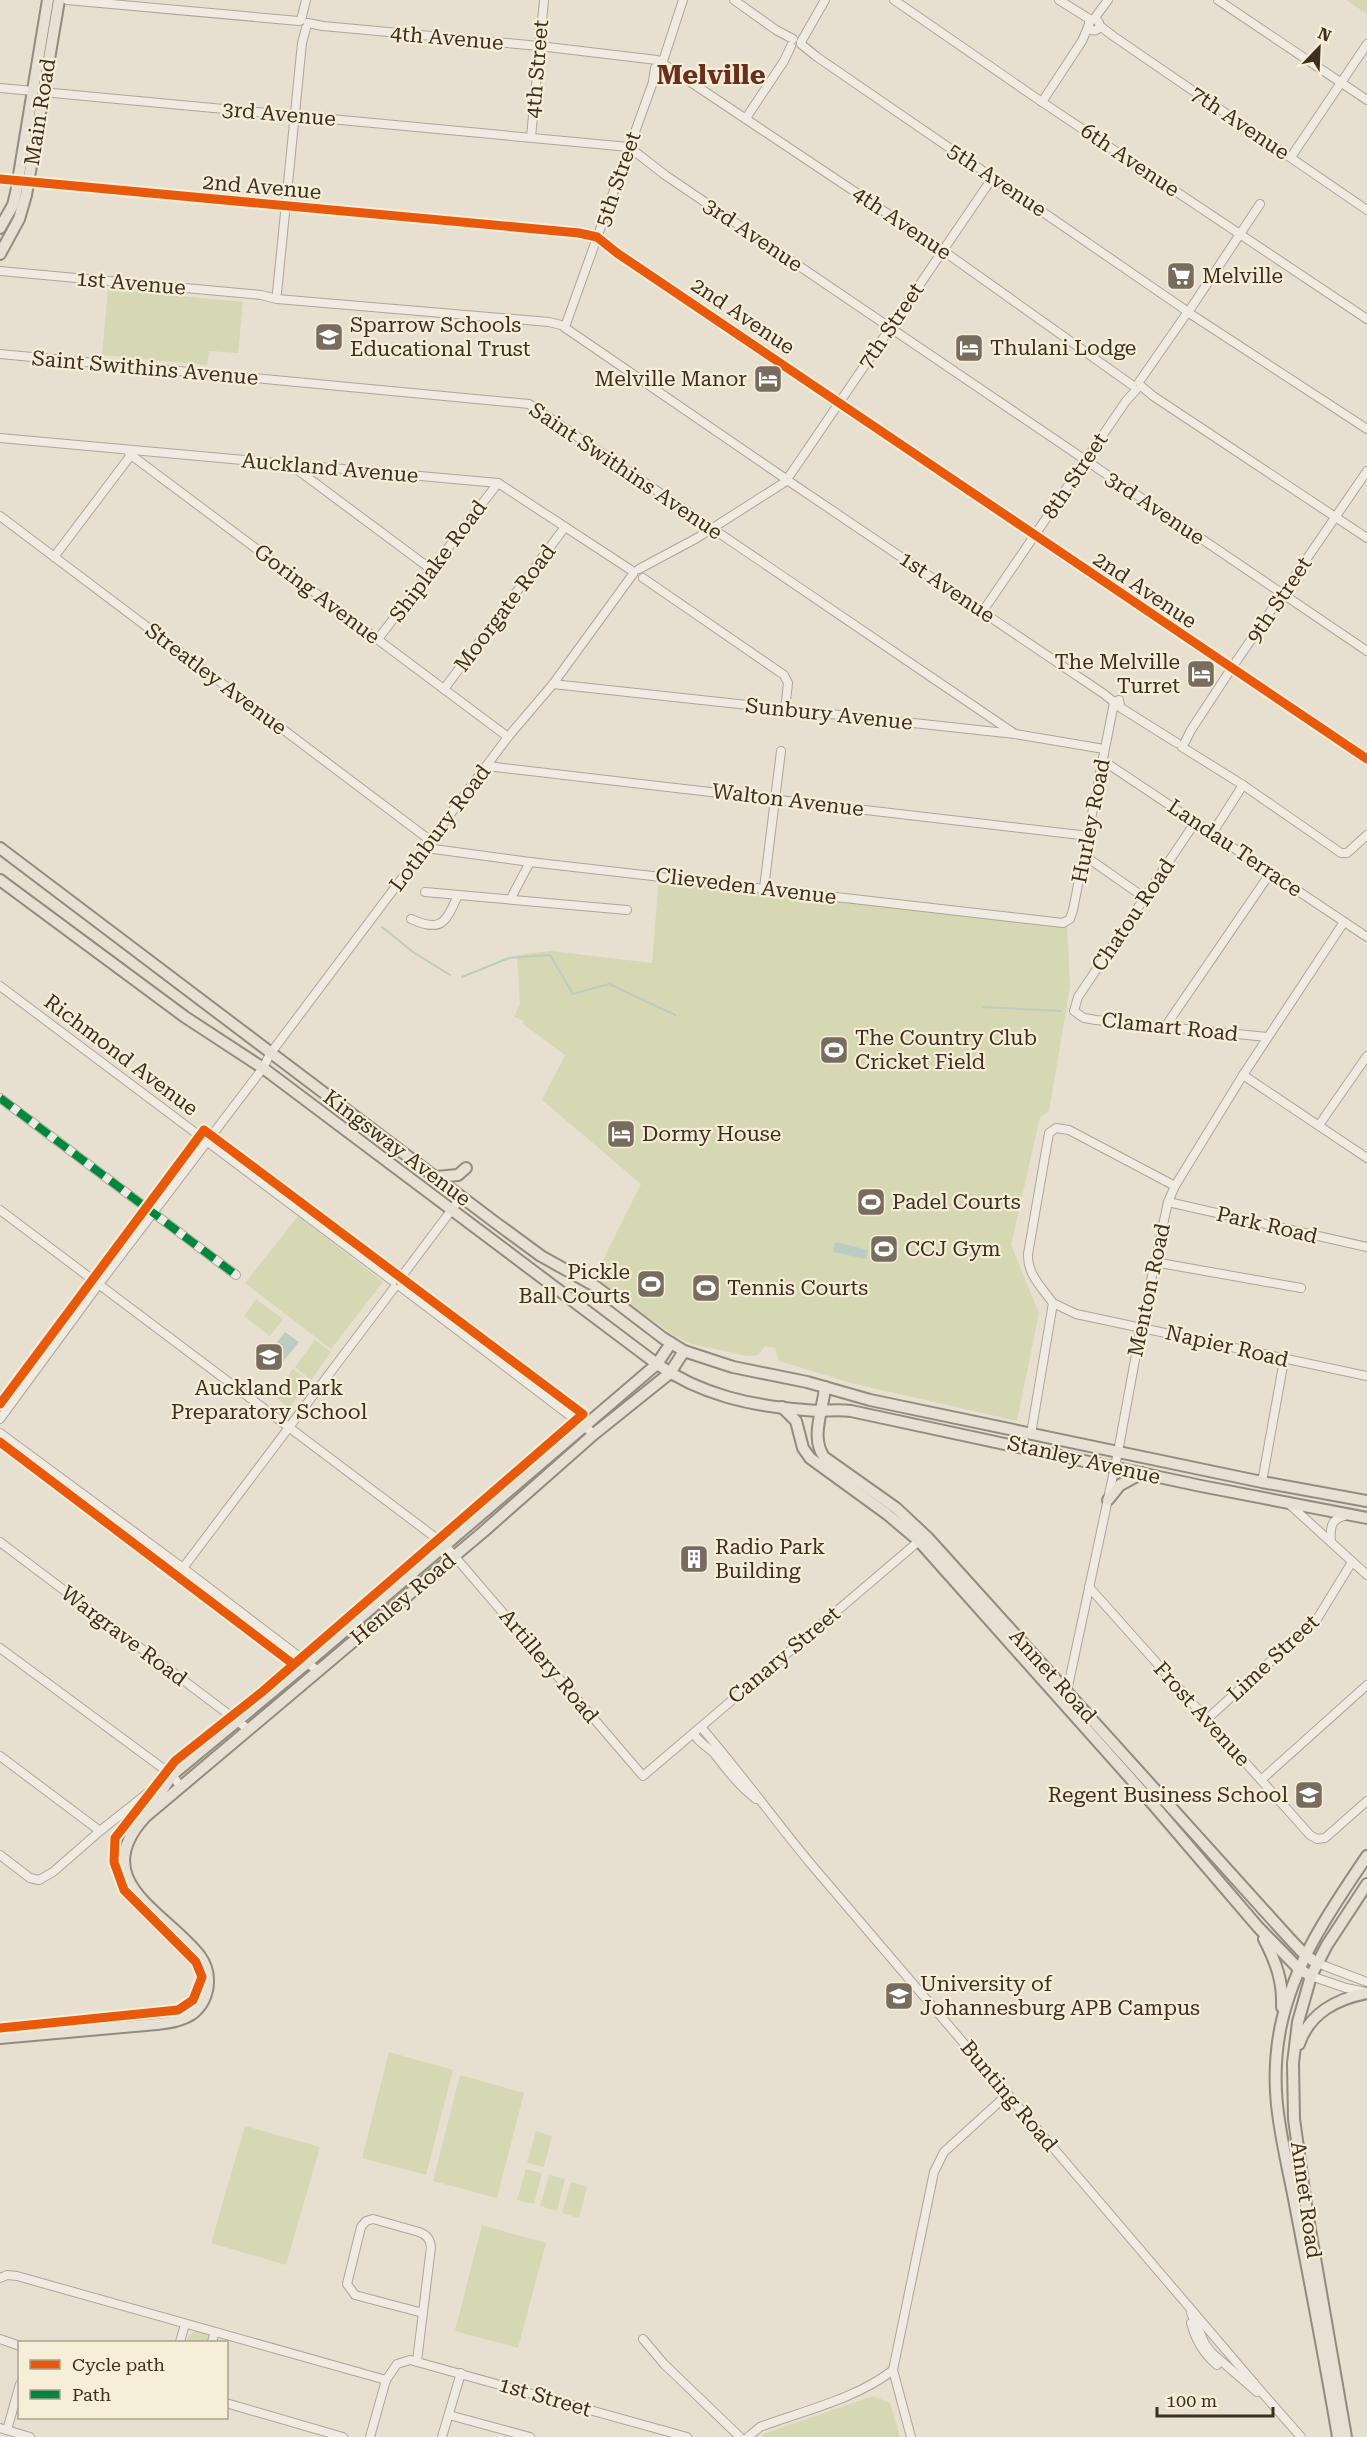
<svg xmlns="http://www.w3.org/2000/svg" width="1367" height="2437" font-family="'Roboto Serif',serif">
<style>
.green{fill:#d6d7b3}
.water{fill:#bcccc2}
.lines{fill:none;stroke-linecap:round;stroke-linejoin:round}
.stream{stroke:#bcccc2;stroke-width:2}
.minor-casing{stroke:#ada599;stroke-width:10}
.major-casing{stroke:#928b80;stroke-width:14}
.minor{stroke:#efebe3;stroke-width:8}
.major{stroke:#e6e1d4;stroke-width:10}
.quiet{stroke:#00873e;stroke-width:8;stroke-dasharray:15 8;stroke-linecap:butt}
.cycleway-casing{stroke:#f7eed8;stroke-width:13}
.cycleway{stroke:#e8590c;stroke-width:9}
.labels{text-anchor:middle;stroke-width:4.5;stroke-linejoin:round;paint-order:stroke}
.street-label{font-size:21px;fill:#3d2e20;stroke:#f7eed8}
.poi-label{font-size:21px;fill:#3d2e20;stroke:#f7eed8;text-anchor:start}
.district-label{font-size:27px;font-weight:bold;fill:#6b2e1e;stroke:#f7eed8}
</style>
<rect width="100%" height="100%" fill="#e7e0d1"/>
<!-- green -->
<g class="green">
<path d="M 1346,0 L 1367,0 L 1367,14 Z"/>
<path d="M 108,289 L 243,302 L 238,353 L 209,351 L 207,365 L 102,355 Z"/>
<path d="M 659,876 L 1067,922 L 1070,987 L 1049,1111 L 1040,1117 L 1011,1245 L 1039,1313 L 1017,1421 L 851,1383 L 779,1361 L 775,1348 L 765,1346 L 758,1355 L 747,1356 L 691,1344 L 673,1335 L 594,1278 L 641,1184 L 542,1100 L 565,1055 L 523,1024 L 524,1021 L 514,1017 L 520,1004 L 517,955 L 551,951 L 652,963 Z"/>
<path d="M 298,1216 L 383,1282 L 331,1349 L 245,1283 Z"/>
<path d="M 256,1299 L 283,1319 L 270,1336 L 244,1316 Z"/>
<path d="M 315,1340 L 331,1352 L 311,1380 L 295,1367 Z"/>
<path d="M 293,1369 L 309,1381 L 289,1408 L 274,1396 Z"/>
<path d="M 389,2052 L 453,2070 L 426,2175 L 362,2158 Z"/>
<path d="M 460,2075 L 524,2093 L 497,2198 L 433,2181 Z"/>
<path d="M 245,2126 L 320,2147 L 286,2265 L 211,2243 Z"/>
<path d="M 536,2131 L 552,2136 L 544,2167 L 527,2163 Z"/>
<path d="M 526,2169 L 542,2173 L 534,2204 L 517,2200 Z"/>
<path d="M 549,2175 L 565,2179 L 557,2211 L 540,2206 Z"/>
<path d="M 571,2182 L 587,2187 L 579,2218 L 562,2213 Z"/>
<path d="M 482,2225 L 546,2243 L 518,2348 L 455,2331 Z"/>
<path d="M 200,2331 L 206,2333 L 210,2342 L 186,2342 C 189,2335 191,2332 200,2331 Z"/>
<path d="M 873,2396 L 890,2403 L 900,2437 L 763,2437 L 763,2434 Z"/>
</g>
<!-- water -->
<g class="water">
<path d="M 835,1242 L 868,1250 L 866,1259 L 833,1252 Z"/>
<path d="M 285,1332 L 299,1342 L 282,1363 L 269,1353 Z"/>
</g>
<g class="lines">
<!-- stream -->
<g class="stream">
<path d="M 382,927 L 413,952 L 450,975"/>
<path d="M 462,977 L 509,958 L 550,955 L 573,994 L 609,984 L 675,1015"/>
<path d="M 983,1007 L 1061,1011"/>
</g>
<!-- minor casing -->
<g class="minor-casing">
<g id="minor">
<path d="M 67,0 L 299,21"/>
<path d="M 734,0 L 776,30 L 793,39"/>
<path d="M 894,0 L 1042,102 L 1367,319"/>
<path d="M 1059,0 L 1091,20"/>
<path d="M 1218,0 L 1367,100"/>
<path d="M 1094,19 L 1108,0"/>
<circle cx="1094" cy="25" r="5.5"/>
<path d="M 301,20 L 306,0"/>
<path d="M 308,23 L 323,26 L 539,46 L 657,60"/>
<path d="M 1100,26 L 1113,36 L 1367,210"/>
<path d="M 801,42 L 825,0"/>
<path d="M 801,44 L 817,57 L 1184,309"/>
<path d="M 663,61 L 683,0"/>
<path d="M 665,65 L 942,250 L 1132,385"/>
<path d="M 0,88 L 33,91"/>
<path d="M 42,92 L 629,147 L 665,175 L 1367,651"/>
<path d="M 1042,102 L 1082,41 L 1089,25"/>
<path d="M 746,118 L 784,61 L 791,46"/>
<path d="M 531,137 L 544,0"/>
<path d="M 1291,157 L 1367,44"/>
<path d="M 0,179 L 579,233 L 597,237 L 617,253 L 1367,759"/>
<path d="M 0,271 L 261,295 L 277,299 L 549,322 L 561,325"/>
<path d="M 277,293 L 302,43 L 306,28"/>
<path d="M 1191,308 L 1260,204"/>
<path d="M 1189,313 L 1367,429"/>
<path d="M 566,324 L 653,82 L 655,68"/>
<path d="M 564,327 L 783,477"/>
<path d="M 0,354 L 529,404 L 1015,734"/>
<path d="M 1139,382 L 1187,313"/>
<path d="M 1141,386 L 1153,396 L 1367,538"/>
<path d="M 0,438 L 498,483 L 634,572"/>
<path d="M 127,450 L 131,455 L 508,737"/>
<path d="M 291,465 L 432,570"/>
<path d="M 790,475 L 993,177"/>
<path d="M 790,482 L 1104,694 L 1114,702 L 1115,706 L 1120,705 L 1119,700 L 1114,702"/>
<path d="M 0,516 L 431,841"/>
<path d="M 54,557 L 131,455"/>
<path d="M 639,569 L 697,538 L 785,482"/>
<path d="M 643,578 L 784,675 L 788,683 L 785,710"/>
<path d="M 983,611 L 1126,401 L 1136,390"/>
<path d="M 378,639 L 498,483"/>
<path d="M 553,684 L 1015,734 L 1104,749"/>
<path d="M 444,689 L 565,527"/>
<path d="M 1118,706 L 1177,743"/>
<path d="M 1185,742 L 1191,730 L 1231,669 L 1367,471"/>
<path d="M 1182,747 L 1243,785 L 1341,853 L 1347,853 L 1367,835"/>
<path d="M 1102,760 L 1367,937"/>
<path d="M 487,766 L 1089,836"/>
<path d="M 1196,821 L 1078,997 L 1074,1011 L 1084,1018 L 1096,1020 L 1267,1037"/>
<path d="M 1213,832 L 1243,785"/>
<path d="M 426,848 L 530,862 L 1063,923 L 1070,919 L 1073,910 L 1114,703"/>
<path d="M 1085,856 L 1145,898"/>
<path d="M 764,888 L 781,751"/>
<path d="M 425,892 L 627,910"/>
<path d="M 511,898 L 530,862"/>
<path d="M 411,919 C 442,933 446,922 458,895"/>
<path d="M 0,986 L 393,1281"/>
<path d="M 1165,1027 L 1271,872"/>
<path d="M 1243,1075 L 1367,1158"/>
<path d="M 0,1098 L 236,1275"/>
<path d="M 1319,1125 L 1367,1056"/>
<path d="M 1168,1202 L 1367,1247"/>
<path d="M 0,1210 L 444,1544 L 643,1776 L 919,1541 L 923,1539"/>
<path d="M 1154,1262 L 1301,1288"/>
<path d="M 399,1280 L 462,1196"/>
<path d="M 401,1287 L 594,1434"/>
<path d="M 1053,1303 L 1076,1314 L 1367,1376"/>
<path d="M 0,1419 L 99,1284 L 263,1068 L 270,1054 L 508,737 L 553,684 L 633,574"/>
<path d="M 0,1433 L 183,1568 L 318,1671"/>
<path d="M 1031,1434 L 1053,1303 C 1042,1288 1027,1274 1028,1254 L 1049,1133 L 1056,1128 L 1069,1130 L 1175,1186"/>
<path d="M 1262,1482 L 1284,1360"/>
<path d="M 1288,1503 L 1367,1575"/>
<path d="M 0,1542 L 248,1729"/>
<path d="M 1331,1542 C 1330,1530 1330,1519 1344,1516"/>
<path d="M 183,1568 L 394,1288"/>
<path d="M 1089,1587 L 1310,1835 L 1317,1839 L 1325,1838 L 1367,1801"/>
<path d="M 0,1648 L 172,1775 L 181,1787"/>
<path d="M 1066,1696 L 1118,1452 L 1141,1327 L 1168,1202 L 1175,1186 L 1243,1075 L 1344,922"/>
<path d="M 1206,1720 L 1317,1619 L 1352,1562"/>
<path d="M 701,1727 C 739,1771 773,1818 810,1863 L 1254,2383"/>
<path d="M 694,1734 C 699,1743 707,1746 714,1753 C 727,1770 739,1786 756,1799"/>
<path d="M 0,1756 L 100,1831"/>
<path d="M 1261,1780 L 1367,1685"/>
<path d="M 0,1855 L 30,1878 L 39,1880 L 53,1872 L 100,1831 L 154,1788 L 165,1785"/>
<path d="M 1317,1963 L 1367,1982"/>
<path d="M 1311,1976 L 1346,1988 L 1366,1992"/>
<path d="M 0,2278 L 7,2275 L 17,2276 L 386,2380"/>
<path d="M 1191,2313 L 1205,2344 L 1212,2353 L 1257,2392"/>
<path d="M 1191,2323 C 1196,2341 1203,2353 1217,2365"/>
<path d="M 0,2339 L 20,2346"/>
<path d="M 643,2339 L 664,2364 L 740,2437"/>
<path d="M 180,2342 L 185,2324"/>
<path d="M 212,2342 L 215,2332"/>
<path d="M 417,2361 L 431,2247 C 430,2239 427,2235 419,2232 L 373,2219 L 366,2221 L 361,2227 L 347,2284 L 355,2295 L 423,2313"/>
<path d="M 1251,2380 L 1301,2437"/>
<path d="M 226,2403 L 343,2437"/>
<path d="M 449,2415 L 530,2437"/>
<path d="M 0,2428 L 30,2437"/>
<path d="M 7,2430 L 20,2384"/>
<path d="M 370,2437 L 386,2380 L 397,2364 L 410,2360 L 687,2437"/>
<path d="M 442,2437 L 461,2373"/>
<path d="M 748,2437 L 760,2427 C 803,2411 858,2398 893,2370"/>
<path d="M 911,2437 L 893,2370 L 934,2172 L 944,2152 L 1008,2094"/>
</g>
</g>
<!-- major casing -->
<g class="major-casing">
<g id="major">
<path d="M 0,228 L 13,205 L 16,193 L 48,0"/>
<path d="M 0,254 L 19,219 L 26,195 L 59,0"/>
<path d="M 0,848 L 496,1223 L 541,1256 L 595,1286 L 663,1338 L 684,1351 L 733,1367 L 807,1382 L 870,1400 L 1262,1482 L 1367,1501"/>
<path d="M 0,880 L 185,1017 L 263,1068 L 657,1364 C 701,1395 752,1406 805,1410 C 820,1412 836,1409 851,1411 L 1201,1486 L 1367,1518"/>
<path d="M 436,1177 L 458,1175 L 466,1168"/>
<path d="M 825,1387 C 823,1411 810,1437 824,1457 L 896,1508 L 928,1538 L 1289,1938 L 1305,1955 L 1317,1963"/>
<path d="M 782,1407 L 796,1421 L 803,1448 L 810,1458 L 887,1514 L 919,1541 L 1139,1788 L 1258,1927 L 1299,1969 L 1311,1976"/>
<path d="M 1108,1500 L 1120,1485 L 1142,1473"/>
<path d="M 150,1809 L 172,1775 L 306,1664 L 615,1400 L 657,1364 L 671,1343"/>
<path d="M 1264,1939 C 1276,1962 1283,1981 1282,2007"/>
<path d="M 0,2038 L 157,2024 C 169,2023 182,2021 192,2014 C 210,2000 213,1974 200,1956 C 166,1912 86,1881 145,1817 L 483,1532 L 594,1434 L 670,1373 L 684,1351"/>
<path d="M 1299,2044 C 1310,2012 1337,1999 1367,1993"/>
<path d="M 1338,2437 C 1325,2359 1310,2282 1295,2204 C 1283,2141 1267,2091 1281,2025 C 1295,1961 1331,1909 1367,1856"/>
<path d="M 1346,2437 L 1307,2212 L 1294,2119 L 1293,2063 L 1298,2022 L 1311,1976 L 1327,1945 L 1367,1884"/>
</g>
</g>
<!-- minor -->
<use href="#minor" class="minor"/>
<!-- major -->
<use href="#major" class="major"/>
<!-- quiet -->
<path class="quiet" d="M 0,1098 L 236,1275"/>
<!-- cycleway casing -->
<g class="cycleway-casing">
<g id="cycleway">
<path d="M 0,179 L 579,233 L 597,237 L 617,253 L 1367,759"/>
<path d="M 0,1404 L 204,1130 L 583,1414 L 262,1692 L 175,1761 L 115,1838 L 114,1862 L 124,1890 L 196,1962 L 202,1977 L 193,2000 L 178,2010 L 0,2028"/>
<path d="M 0,1442 L 293,1664"/>
</g>
</g>
<!-- cycleway -->
<use href="#cycleway" class="cycleway"/>
</g>
<!-- icons -->
<defs>
<g id="supermarket-square" transform="scale(1.5)"><rect x="-9" y="-9" width="18" height="18" rx="4" fill="#786c5e" stroke="#f7eed8"/><path d="M-6-5.5h2.5l.6 2H6L4.5 2H-2.5L-4.4-4H-6ZM-1.5 3.2a1.3 1.3 0 1 0 .1 0ZM3 3.2a1.3 1.3 0 1 0 .1 0Z" fill="#fff"/></g>
<g id="school-square" transform="scale(1.5)"><rect x="-9" y="-9" width="18" height="18" rx="4" fill="#786c5e" stroke="#f7eed8"/><path d="M0-5L7-2L0 1L-7-2ZM-4 1L0 2.5L4 1V4Q0 6-4 4Z" fill="#fff"/></g>
<g id="hotel-square" transform="scale(1.5)"><rect x="-9" y="-9" width="18" height="18" rx="4" fill="#786c5e" stroke="#f7eed8"/><path d="M-6-4.5h1.5V1H6V5H4.5V3h-9V5H-6ZM-4 0a1.8 1.8 0 1 1 3.6 0ZM.5 0V-2.5h3Q6-2.5 6 0Z" fill="#fff"/></g>
<g id="stadium-square" transform="scale(1.5)"><rect x="-9" y="-9" width="18" height="18" rx="4" fill="#786c5e" stroke="#f7eed8"/><path d="M0-5a6.5 5 0 1 0 0 10a6.5 5 0 1 0 0-10ZM-3.5-1.8h7v3.6h-7Z" fill="#fff"/></g>
<g id="building-square" transform="scale(1.5)"><rect x="-9" y="-9" width="18" height="18" rx="4" fill="#786c5e" stroke="#f7eed8"/><path d="M-4-6H4V6H1V3H-1V6H-4ZM-2.5-4.3h1.7v1.8h-1.7ZM.8-4.3h1.7v1.8H.8ZM-2.5-1h1.7V.8h-1.7ZM.8-1h1.7V.8H.8Z" fill="#fff"/></g>
<g id="university-square" transform="scale(1.5)"><rect x="-9" y="-9" width="18" height="18" rx="4" fill="#786c5e" stroke="#f7eed8"/><path d="M0-5L7-2L0 1L-7-2ZM-4 1L0 2.5L4 1V4Q0 6-4 4Z" fill="#fff"/></g>
</defs>
<g fill-rule="evenodd">
<use href="#supermarket-square" x="1181" y="276"/>
<use href="#school-square" x="329" y="337"/>
<use href="#hotel-square" x="969" y="348"/>
<use href="#hotel-square" x="768" y="379"/>
<use href="#hotel-square" x="1201" y="674"/>
<use href="#stadium-square" x="834" y="1050"/>
<use href="#hotel-square" x="621" y="1134"/>
<use href="#stadium-square" x="871" y="1202"/>
<use href="#stadium-square" x="884" y="1249"/>
<use href="#stadium-square" x="651" y="1284"/>
<use href="#stadium-square" x="706" y="1288"/>
<use href="#school-square" x="269" y="1357"/>
<use href="#building-square" x="694" y="1559"/>
<use href="#school-square" x="1309" y="1795"/>
<use href="#university-square" x="899" y="1996"/>
</g>
<g class="labels">
<!-- street labels -->
<g class="street-label">
<text transform="translate(447 38) rotate(5)" y="7">4th Avenue</text>
<text transform="translate(537 69) rotate(-85)" y="7">4th Street</text>
<text transform="translate(40 112) rotate(-81)" y="7">Main Road</text>
<text transform="translate(279 114) rotate(5)" y="7">3rd Avenue</text>
<text transform="translate(1240 123) rotate(34)" y="7">7th Avenue</text>
<text transform="translate(1130 160) rotate(34)" y="7">6th Avenue</text>
<text transform="translate(618 179) rotate(-71)" y="7">5th Street</text>
<text transform="translate(997 180) rotate(34)" y="7">5th Avenue</text>
<text transform="translate(262 187) rotate(5)" y="7">2nd Avenue</text>
<text transform="translate(902 223) rotate(34)" y="7">4th Avenue</text>
<text transform="translate(753 235) rotate(34)" y="7">3rd Avenue</text>
<text transform="translate(131 283) rotate(5)" y="7">1st Avenue</text>
<text transform="translate(743 316) rotate(34)" y="7">2nd Avenue</text>
<text transform="translate(891 326) rotate(-56)" y="7">7th Street</text>
<text transform="translate(145 368) rotate(5)" y="7">Saint Swithins Avenue</text>
<text transform="translate(330 468) rotate(5)" y="7">Auckland Avenue</text>
<text transform="translate(626 471) rotate(34)" y="7">Saint Swithins Avenue</text>
<text transform="translate(1075 476) rotate(-56)" y="7">8th Street</text>
<text transform="translate(1155 508) rotate(34)" y="7">3rd Avenue</text>
<text transform="translate(438 561) rotate(-53)" y="7">Shiplake Road</text>
<text transform="translate(947 587) rotate(34)" y="7">1st Avenue</text>
<text transform="translate(1145 590) rotate(34)" y="7">2nd Avenue</text>
<text transform="translate(317 594) rotate(37)" y="7">Goring Avenue</text>
<text transform="translate(1279 600) rotate(-56)" y="7">9th Street</text>
<text transform="translate(505 608) rotate(-53)" y="7">Moorgate Road</text>
<text transform="translate(216 679) rotate(37)" y="7">Streatley Avenue</text>
<text transform="translate(829 714) rotate(6)" y="7">Sunbury Avenue</text>
<text transform="translate(788 800) rotate(7)" y="7">Walton Avenue</text>
<text transform="translate(1091 821) rotate(-79)" y="7">Hurley Road</text>
<text transform="translate(440 828) rotate(-53)" y="7">Lothbury Road</text>
<text transform="translate(1235 848) rotate(34)" y="7">Landau Terrace</text>
<text transform="translate(746 886) rotate(7)" y="7">Clieveden Avenue</text>
<text transform="translate(1133 915) rotate(-56)" y="7">Chatou Road</text>
<text transform="translate(1170 1027) rotate(6)" y="7">Clamart Road</text>
<text transform="translate(121 1055) rotate(37)" y="7">Richmond Avenue</text>
<text transform="translate(397 1148) rotate(37)" y="7">Kingsway Avenue</text>
<text transform="translate(1267 1225) rotate(13)" y="7">Park Road</text>
<text transform="translate(1149 1290) rotate(-78)" y="7">Menton Road</text>
<text transform="translate(1227 1346) rotate(13)" y="7">Napier Road</text>
<text transform="translate(1084 1460) rotate(13)" y="7">Stanley Avenue</text>
<text transform="translate(403 1599) rotate(-40)" y="7">Henley Road</text>
<text transform="translate(124 1636) rotate(37)" y="7">Wargrave Road</text>
<text transform="translate(784 1655) rotate(-40)" y="7">Canary Street</text>
<text transform="translate(1273 1658) rotate(-43)" y="7">Lime Street</text>
<text transform="translate(549 1666) rotate(50)" y="7">Artillery Road</text>
<text transform="translate(1053 1676) rotate(48)" y="7">Annet Road</text>
<text transform="translate(1202 1714) rotate(48)" y="7">Frost Avenue</text>
<text transform="translate(1009 2096) rotate(50)" y="7">Bunting Road</text>
<text transform="translate(1306 2200) rotate(82)" y="7">Annet Road</text>
<text transform="translate(545 2397) rotate(16)" y="7">1st Street</text>
</g>
<!-- poi labels -->
<g class="poi-label">
<text x="1202" y="283">Melville</text>
<text x="350" y="332">Sparrow Schools<tspan x="350" dy="24">Educational Trust</tspan></text>
<text x="990" y="355">Thulani Lodge</text>
<text x="747" y="386" text-anchor="end">Melville Manor</text>
<text x="1180" y="669" text-anchor="end">The Melville<tspan x="1180" dy="24">Turret</tspan></text>
<text x="855" y="1045">The Country Club<tspan x="855" dy="24">Cricket Field</tspan></text>
<text x="642" y="1141">Dormy House</text>
<text x="892" y="1209">Padel Courts</text>
<text x="905" y="1256">CCJ Gym</text>
<text x="630" y="1279" text-anchor="end">Pickle<tspan x="630" dy="24">Ball Courts</tspan></text>
<text x="727" y="1295">Tennis Courts</text>
<text x="269" y="1395" text-anchor="middle">Auckland Park<tspan x="269" dy="24">Preparatory School</tspan></text>
<text x="715" y="1554">Radio Park<tspan x="715" dy="24">Building</tspan></text>
<text x="1288" y="1802" text-anchor="end">Regent Business School</text>
<text x="920" y="1991">University of<tspan x="920" dy="24">Johannesburg APB Campus</tspan></text>
</g>
<!-- district labels -->
<g class="district-label">
<text x="711" y="84">Melville</text>
</g>
</g>
<!-- legend -->
<rect x="18" y="2341" width="210" height="78" fill="#f7eed8" stroke="#ada18e" stroke-width="1.5"/>
<rect x="30" y="2360" width="30" height="9" fill="#e8590c" stroke="#ada18e" stroke-width="1.5"/>
<text x="72" y="2371" font-size="18" fill="#3d2e20">Cycle path</text>
<rect x="30" y="2390" width="30" height="9" fill="#00873e" stroke="#ada18e" stroke-width="1.5"/>
<text x="72" y="2401" font-size="18" fill="#3d2e20">Path</text>
<!-- north arrow -->
<g transform="translate(1319 48) rotate(23)" stroke="#f7eed8" stroke-width="4.5" paint-order="stroke">
<path d="M0-4.5L10 22L0 15L-10 22Z" fill="#3d2e20"/>
<text y="-9" font-size="16" font-weight="bold" text-anchor="middle" fill="#3d2e20">N</text>
</g>
<!-- scale -->
<path d="M1157 2407v9h116v-9" fill="none" stroke="#3d2e20" stroke-width="3"/>
<text x="1166" y="2407" font-size="18" fill="#3d2e20" stroke="#f7eed8" stroke-width="4.5" paint-order="stroke">100 m</text>
</svg>
